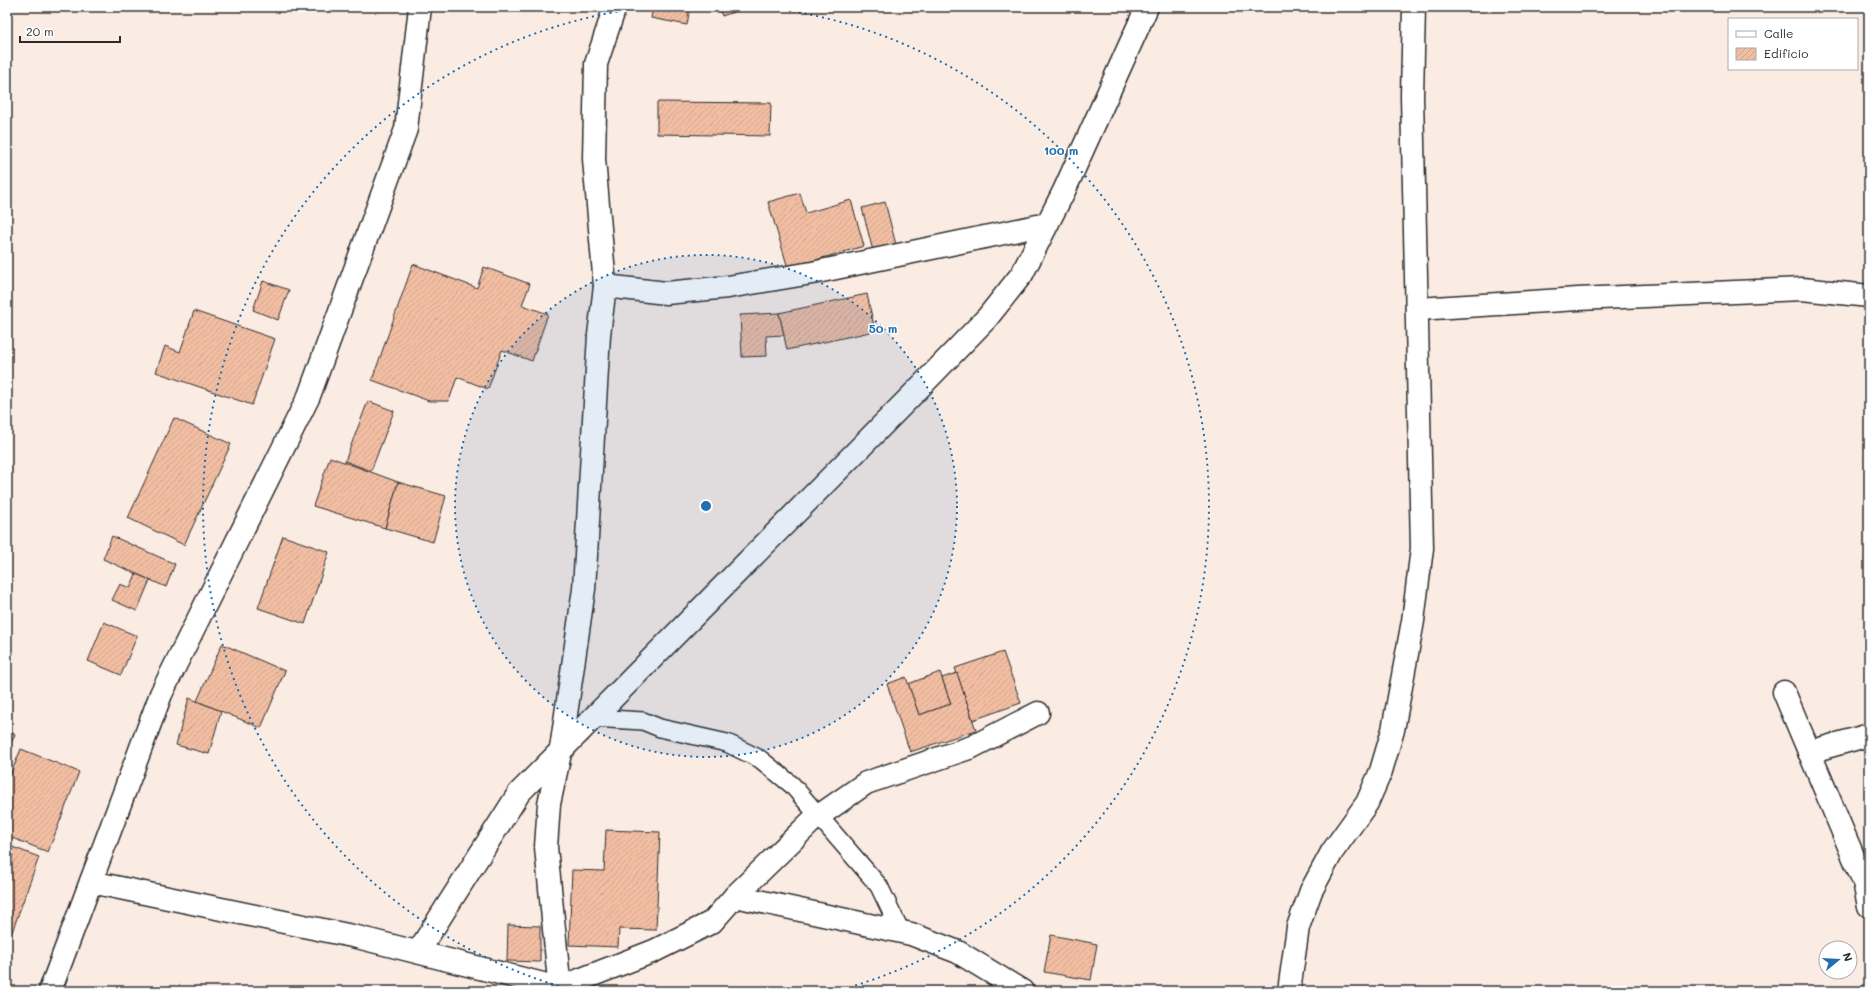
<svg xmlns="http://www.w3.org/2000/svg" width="1876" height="998" font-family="Mali,sans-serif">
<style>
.building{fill:url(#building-hatch);stroke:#2b2b2b}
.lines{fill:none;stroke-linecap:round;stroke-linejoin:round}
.lane-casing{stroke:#2b2b2b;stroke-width:20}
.street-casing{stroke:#2b2b2b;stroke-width:25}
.lane{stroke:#fff;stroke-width:17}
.street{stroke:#fff;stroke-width:22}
.ring{fill:none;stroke:#1f6fb2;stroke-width:2;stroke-dasharray:2 4}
.centre{fill:#1f6fb2;stroke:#fff;stroke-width:2}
.ring-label{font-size:12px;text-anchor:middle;font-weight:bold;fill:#1f6fb2;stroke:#fff;stroke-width:3;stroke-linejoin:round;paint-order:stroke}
</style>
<defs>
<pattern id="building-hatch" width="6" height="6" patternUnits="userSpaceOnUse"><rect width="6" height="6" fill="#f2bea3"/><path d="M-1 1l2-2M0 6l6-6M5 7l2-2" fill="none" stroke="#d0a38c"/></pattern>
</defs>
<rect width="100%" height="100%" fill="#fbece3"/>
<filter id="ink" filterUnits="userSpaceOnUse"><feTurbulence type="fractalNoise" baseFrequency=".025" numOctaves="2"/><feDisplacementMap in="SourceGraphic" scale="8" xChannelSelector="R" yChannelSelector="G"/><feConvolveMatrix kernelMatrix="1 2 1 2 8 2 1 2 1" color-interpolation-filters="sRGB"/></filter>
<g filter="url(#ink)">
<!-- building -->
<g class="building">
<path d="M 653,7 L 690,7 L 687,25 L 651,18 Z"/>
<path d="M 719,7 L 748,7 L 722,16 Z"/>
<path d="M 657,102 L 771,103 L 770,136 L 657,134 Z"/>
<path d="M 800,193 L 806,213 L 851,200 L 864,246 L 788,268 L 768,202 Z"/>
<path d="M 885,202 L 896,245 L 873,251 L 862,208 Z"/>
<path d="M 413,264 L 477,288 L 484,267 L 530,284 L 522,305 L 548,314 L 532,361 L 502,350 L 488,389 L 457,377 L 449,401 L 429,401 L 372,380 Z"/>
<path d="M 263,281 L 289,290 L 278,320 L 253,310 Z"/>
<path d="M 867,294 L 875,331 L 787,350 L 779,313 Z"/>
<path d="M 194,311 L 275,339 L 252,405 L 156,372 L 165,346 L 180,352 Z"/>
<path d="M 779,313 L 784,335 L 766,336 L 767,356 L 742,357 L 740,315 Z"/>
<path d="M 368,401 L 394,411 L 371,471 L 345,461 Z"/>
<path d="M 174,418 L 231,444 L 184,545 L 128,518 Z"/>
<path d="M 330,457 L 398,482 L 385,528 L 313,506 Z"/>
<path d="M 398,482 L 446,496 L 433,542 L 385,528 Z"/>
<path d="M 112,536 L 175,564 L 166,587 L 103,559 Z"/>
<path d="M 283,536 L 329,552 L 305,624 L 258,608 Z"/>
<path d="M 136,574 L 150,580 L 137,611 L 112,600 L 120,584 L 130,588 Z"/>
<path d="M 104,622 L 137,636 L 121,675 L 88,661 Z"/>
<path d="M 222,644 L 285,671 L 261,728 L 197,701 Z"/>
<path d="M 1003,652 L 1021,703 L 973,720 L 955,668 Z"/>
<path d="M 940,672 L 951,704 L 919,715 L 908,684 Z"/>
<path d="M 957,673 L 976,730 L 910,752 L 887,684 L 906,677 L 919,715 L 951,704 L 942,678 Z"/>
<path d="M 189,698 L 221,711 L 209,754 L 176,745 Z"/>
<path d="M 7,731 L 15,734 L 7,754 Z"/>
<path d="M 21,749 L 79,772 L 48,852 L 7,836 L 7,783 Z"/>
<path d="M 606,830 L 660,832 L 656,930 L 619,929 L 618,947 L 569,945 L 572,870 L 604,871 Z"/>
<path d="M 7,845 L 39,857 L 7,946 Z"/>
<path d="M 508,925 L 540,926 L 540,962 L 507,961 Z"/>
<path d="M 1051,935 L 1097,944 L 1091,980 L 1044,972 Z"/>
</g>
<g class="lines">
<!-- lane casing -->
<g class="lane-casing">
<path id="lane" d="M 592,718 L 643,721 L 660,728 L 727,743 L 760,759 L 792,785 L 879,886 L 901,932"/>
</g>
<!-- street casing -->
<g class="street-casing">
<g id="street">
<path d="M 605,286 L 666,293 L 728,287 L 812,273 L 1047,224"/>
<path d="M 1417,309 L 1578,299 L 1802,289 L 1869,296"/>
<path d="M 1784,692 L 1864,882 L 1869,906"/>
<path d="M 1809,752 L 1869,735"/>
<path d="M 91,882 L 357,937 L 559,988 L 654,951 L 712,922 L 735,896 L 813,820 L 866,783 L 972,747 L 1038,713"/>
<path d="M 735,896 L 911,934 L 958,952 L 1022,991"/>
<path d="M 418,952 L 519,793 L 923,384 L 987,318 L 1022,274 L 1064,191 L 1147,7"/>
<path d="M 50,991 L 161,694 L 309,396 L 406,129 L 420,7"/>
<path d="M 560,991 L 546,847 L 549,804 L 561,749 L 584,589 L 599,335 L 605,286 L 594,159 L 596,64 L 615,7"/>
<path d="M 1289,991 L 1298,927 L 1311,891 L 1332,852 L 1367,803 L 1381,771 L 1393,730 L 1413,621 L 1422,548 L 1412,96 L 1414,7"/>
</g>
</g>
<!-- lane -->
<use href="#lane" class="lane"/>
<!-- street -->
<use href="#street" class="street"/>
</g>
</g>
<!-- distance rings -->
<circle cx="706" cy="506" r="251" fill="#1f6fb2" fill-opacity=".12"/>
<g class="ring">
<circle cx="706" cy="506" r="251"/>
<path d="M576 991A502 502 0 0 1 649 7M763 7A502 502 0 0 1 836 991"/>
</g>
<circle cx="706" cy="506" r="6" class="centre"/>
<g class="ring-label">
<text x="1061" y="155">100 m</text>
<text x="883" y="333">50 m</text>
</g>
<!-- margin -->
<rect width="1876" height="998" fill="none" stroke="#fff" stroke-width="24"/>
<rect x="12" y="12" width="1852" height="974" fill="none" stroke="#2b2b2b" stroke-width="1.5" filter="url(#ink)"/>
<!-- legend -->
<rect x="1728" y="18" width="130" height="52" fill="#ffffff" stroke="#aaaaaa"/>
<rect x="1736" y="31" width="20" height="6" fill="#ffffff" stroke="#aaaaaa"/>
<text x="1764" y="38" font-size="12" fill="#2b2b2b">Calle</text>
<rect x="1736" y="48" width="20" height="12" fill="url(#building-hatch)" stroke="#aaaaaa"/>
<text x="1764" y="58" font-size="12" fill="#2b2b2b">Edificio</text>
<!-- north arrow -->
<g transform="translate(1838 960) rotate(72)"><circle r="19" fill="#ffffff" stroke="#aaaaaa"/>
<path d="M0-3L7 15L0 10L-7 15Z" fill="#1f6fb2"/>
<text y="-6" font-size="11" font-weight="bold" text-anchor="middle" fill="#2b2b2b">N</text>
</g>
<!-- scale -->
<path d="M20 36v6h100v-6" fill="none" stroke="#2b2b2b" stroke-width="2"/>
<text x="26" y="36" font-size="12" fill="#2b2b2b" stroke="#ffffff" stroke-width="3" paint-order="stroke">20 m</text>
</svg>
